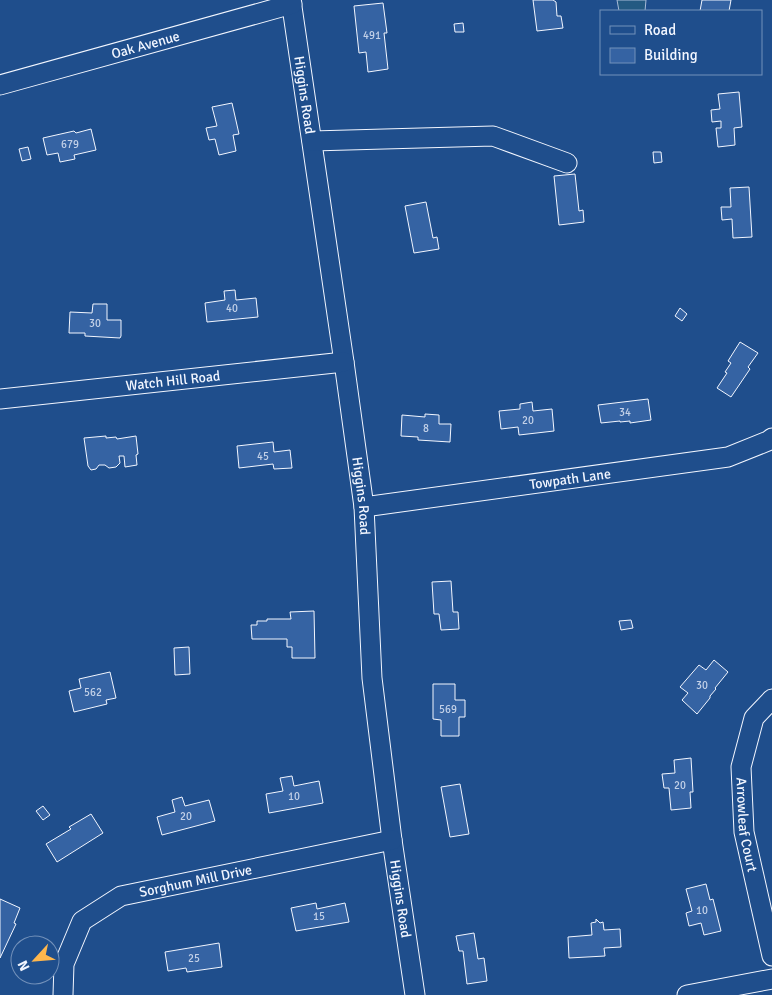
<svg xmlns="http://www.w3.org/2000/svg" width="772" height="995" font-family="Signika,sans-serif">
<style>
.green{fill:#245a82;stroke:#a8bbd7}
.building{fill:#3563a3;stroke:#f2f6ff}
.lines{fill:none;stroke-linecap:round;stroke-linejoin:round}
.minor-casing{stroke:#f2f6ff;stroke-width:21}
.minor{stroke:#1f4e8c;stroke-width:19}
.labels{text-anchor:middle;stroke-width:4;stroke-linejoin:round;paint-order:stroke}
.number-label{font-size:11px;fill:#c3d1e8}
.street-label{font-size:14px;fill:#f2f6ff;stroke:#1f4e8c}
</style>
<rect width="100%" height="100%" fill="#1f4e8c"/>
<!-- green -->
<path class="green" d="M 617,0 L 646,0 L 645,11 L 619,11 Z"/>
<!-- building -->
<g class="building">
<path d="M 533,0 L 553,0 L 556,2 L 557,16 L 561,16 L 563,28 L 537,31 Z"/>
<path d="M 702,0 L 731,0 L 729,11 L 700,11 Z"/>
<path d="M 383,3 L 387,33 L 384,33 L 388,69 L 368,72 L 366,52 L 359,53 L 354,6 Z"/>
<path d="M 463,23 L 464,32 L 455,32 L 454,24 Z"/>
<path d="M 739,92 L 742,127 L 734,128 L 735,145 L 718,147 L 716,128 L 721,128 L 721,121 L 712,122 L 711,110 L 720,109 L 718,94 Z"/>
<path d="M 232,103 L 239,134 L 233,135 L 236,151 L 219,155 L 215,139 L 209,140 L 206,128 L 217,126 L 212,107 Z"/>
<path d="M 91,129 L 96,150 L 74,155 L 75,159 L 60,162 L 58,153 L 47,155 L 43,138 L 74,131 L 76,133 Z"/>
<path d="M 28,147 L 31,159 L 22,161 L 19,149 Z"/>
<path d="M 653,152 L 661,152 L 662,162 L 654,163 Z"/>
<path d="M 575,174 L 579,211 L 583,210 L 584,222 L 559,225 L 554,176 Z"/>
<path d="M 749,187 L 752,237 L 733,238 L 732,219 L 722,220 L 721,207 L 731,207 L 730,188 Z"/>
<path d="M 426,202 L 433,238 L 437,237 L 439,249 L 414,253 L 405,206 Z"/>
<path d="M 235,290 L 236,300 L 256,298 L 258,317 L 207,322 L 205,303 L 225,300 L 224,291 Z"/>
<path d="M 93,304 L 107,304 L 107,320 L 121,320 L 121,336 L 120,338 L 85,336 L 85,333 L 69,333 L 70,312 L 92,313 Z"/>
<path d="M 680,308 L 687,314 L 682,321 L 675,316 Z"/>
<path d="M 740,342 L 758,353 L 748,367 L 750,369 L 731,397 L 717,388 L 727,373 L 725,372 L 731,363 L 728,361 Z"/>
<path d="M 648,399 L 651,420 L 630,423 L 630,421 L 620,422 L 620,421 L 601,423 L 598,405 Z"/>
<path d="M 532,402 L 533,411 L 552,409 L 554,431 L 519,435 L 518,427 L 501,429 L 499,411 L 520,409 L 520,404 Z"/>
<path d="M 425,414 L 439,415 L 439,424 L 451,424 L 450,442 L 418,440 L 418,437 L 401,436 L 402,415 L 425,417 Z"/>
<path d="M 106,436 L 106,438 L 116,437 L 117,439 L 136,436 L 138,454 L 136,455 L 137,465 L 125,467 L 124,456 L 119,456 L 120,463 L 116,467 L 109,468 L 105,465 L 99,465 L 96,469 L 91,470 L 88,466 L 84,438 Z"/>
<path d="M 273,442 L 274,452 L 290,450 L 292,468 L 274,469 L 273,464 L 239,468 L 237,446 Z"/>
<path d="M 451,581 L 453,612 L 458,612 L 459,629 L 441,630 L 439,614 L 434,614 L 432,582 Z"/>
<path d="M 314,611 L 315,658 L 292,658 L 292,647 L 287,647 L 287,639 L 252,639 L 251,625 L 257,625 L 257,621 L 267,621 L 267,619 L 291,619 L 290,612 Z"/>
<path d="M 631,620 L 633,628 L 621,630 L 619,621 Z"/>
<path d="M 189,647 L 190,674 L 175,675 L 174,648 Z"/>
<path d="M 714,660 L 728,672 L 715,688 L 716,689 L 710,696 L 710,698 L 697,714 L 682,700 L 688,693 L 680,687 L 699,665 L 706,670 Z"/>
<path d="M 110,672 L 116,698 L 106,700 L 107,704 L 74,712 L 69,691 L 81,688 L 79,679 Z"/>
<path d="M 433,684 L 455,684 L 455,700 L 465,700 L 465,717 L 459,717 L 459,736 L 441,736 L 441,720 L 433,719 Z"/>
<path d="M 691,758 L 693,792 L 690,792 L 691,808 L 671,810 L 669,788 L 664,788 L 662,774 L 675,773 L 674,760 Z"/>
<path d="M 292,776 L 294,786 L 319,781 L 323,803 L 269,813 L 266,794 L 283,791 L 280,778 Z"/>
<path d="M 460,784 L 469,834 L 450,837 L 441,787 Z"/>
<path d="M 182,797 L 185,806 L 209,800 L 215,821 L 162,835 L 157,817 L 175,812 L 172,800 Z"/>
<path d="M 43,806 L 50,815 L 43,820 L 36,811 Z"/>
<path d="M 91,814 L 103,833 L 57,862 L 46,844 L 71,829 L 69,827 Z"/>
<path d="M 706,884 L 710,900 L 713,899 L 721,931 L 704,935 L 701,923 L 689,926 L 686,913 L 692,911 L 686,889 Z"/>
<path d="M 0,899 L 20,908 L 14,923 L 16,924 L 0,958 Z"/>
<path d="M 316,903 L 317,909 L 345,903 L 349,922 L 296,931 L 291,908 Z"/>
<path d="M 596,919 L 600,923 L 603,922 L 604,930 L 620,929 L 621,947 L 604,948 L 605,956 L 569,958 L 568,937 L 592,935 L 591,923 L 596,922 Z"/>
<path d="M 474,933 L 478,959 L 484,958 L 487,981 L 467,984 L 463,951 L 459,951 L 456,936 Z"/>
<path d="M 219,943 L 222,967 L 187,972 L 186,968 L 168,971 L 165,952 Z"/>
</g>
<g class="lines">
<!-- minor casing -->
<g class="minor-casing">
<g id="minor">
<path id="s1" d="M 291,0 L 344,362 L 364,507 L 372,678 L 392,840 L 415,995"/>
<path id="s2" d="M 0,85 L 292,4"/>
<path d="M 312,141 L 493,136 L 567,163"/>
<path id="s3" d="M 0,399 L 344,362"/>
<path id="s4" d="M 364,507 L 728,457 L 768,441 L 772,438"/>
<path id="s5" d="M 772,699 L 754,718 L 741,767 L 744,832 L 772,956"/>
<path id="s6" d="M 63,995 L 64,964 L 82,921 L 121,896 L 392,840"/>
<path d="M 687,995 L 772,979"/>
</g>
</g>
<!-- minor -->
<use href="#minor" class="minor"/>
</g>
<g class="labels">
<!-- number labels -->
<g class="number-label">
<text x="372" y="39">491</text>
<text x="70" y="148">679</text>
<text x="232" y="312">40</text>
<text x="95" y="327">30</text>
<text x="625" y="416">34</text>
<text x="528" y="424">20</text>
<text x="426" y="432">8</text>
<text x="263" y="460">45</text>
<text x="702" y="689">30</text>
<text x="93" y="696">562</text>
<text x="448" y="713">569</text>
<text x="680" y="789">20</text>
<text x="294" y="800">10</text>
<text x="186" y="820">20</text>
<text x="702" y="914">10</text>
<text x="319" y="920">15</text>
<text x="194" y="962">25</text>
</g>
<!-- street labels -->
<g class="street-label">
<text dy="5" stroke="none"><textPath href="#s2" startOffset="151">Oak Avenue</textPath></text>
<text dy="5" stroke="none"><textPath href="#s1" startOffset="96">Higgins Road</textPath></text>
<text dy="5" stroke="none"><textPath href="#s3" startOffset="174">Watch Hill Road</textPath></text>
<text dy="5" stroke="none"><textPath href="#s4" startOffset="208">Towpath Lane</textPath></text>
<text dy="5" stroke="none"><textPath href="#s1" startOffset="501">Higgins Road</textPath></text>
<text dy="5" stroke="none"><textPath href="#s5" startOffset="135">Arrowleaf Court</textPath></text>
<text dy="5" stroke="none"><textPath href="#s6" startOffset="200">Sorghum Mill Drive</textPath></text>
<text dy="5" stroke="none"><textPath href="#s1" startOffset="906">Higgins Road</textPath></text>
</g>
</g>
<!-- legend -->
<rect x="600" y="10" width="162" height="65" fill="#1f4e8c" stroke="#7391ba"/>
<rect x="610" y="26" width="25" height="8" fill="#1f4e8c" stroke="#7391ba"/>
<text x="644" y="35" font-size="15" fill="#f2f6ff">Road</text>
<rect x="610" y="48" width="25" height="15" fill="#3563a3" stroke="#7391ba"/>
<text x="644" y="60" font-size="15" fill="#f2f6ff">Building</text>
<!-- north arrow -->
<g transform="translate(35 960) rotate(244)"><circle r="24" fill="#1f4e8c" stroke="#7391ba"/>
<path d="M0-4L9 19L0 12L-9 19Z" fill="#ffb74d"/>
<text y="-8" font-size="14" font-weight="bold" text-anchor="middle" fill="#f2f6ff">N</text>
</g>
</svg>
